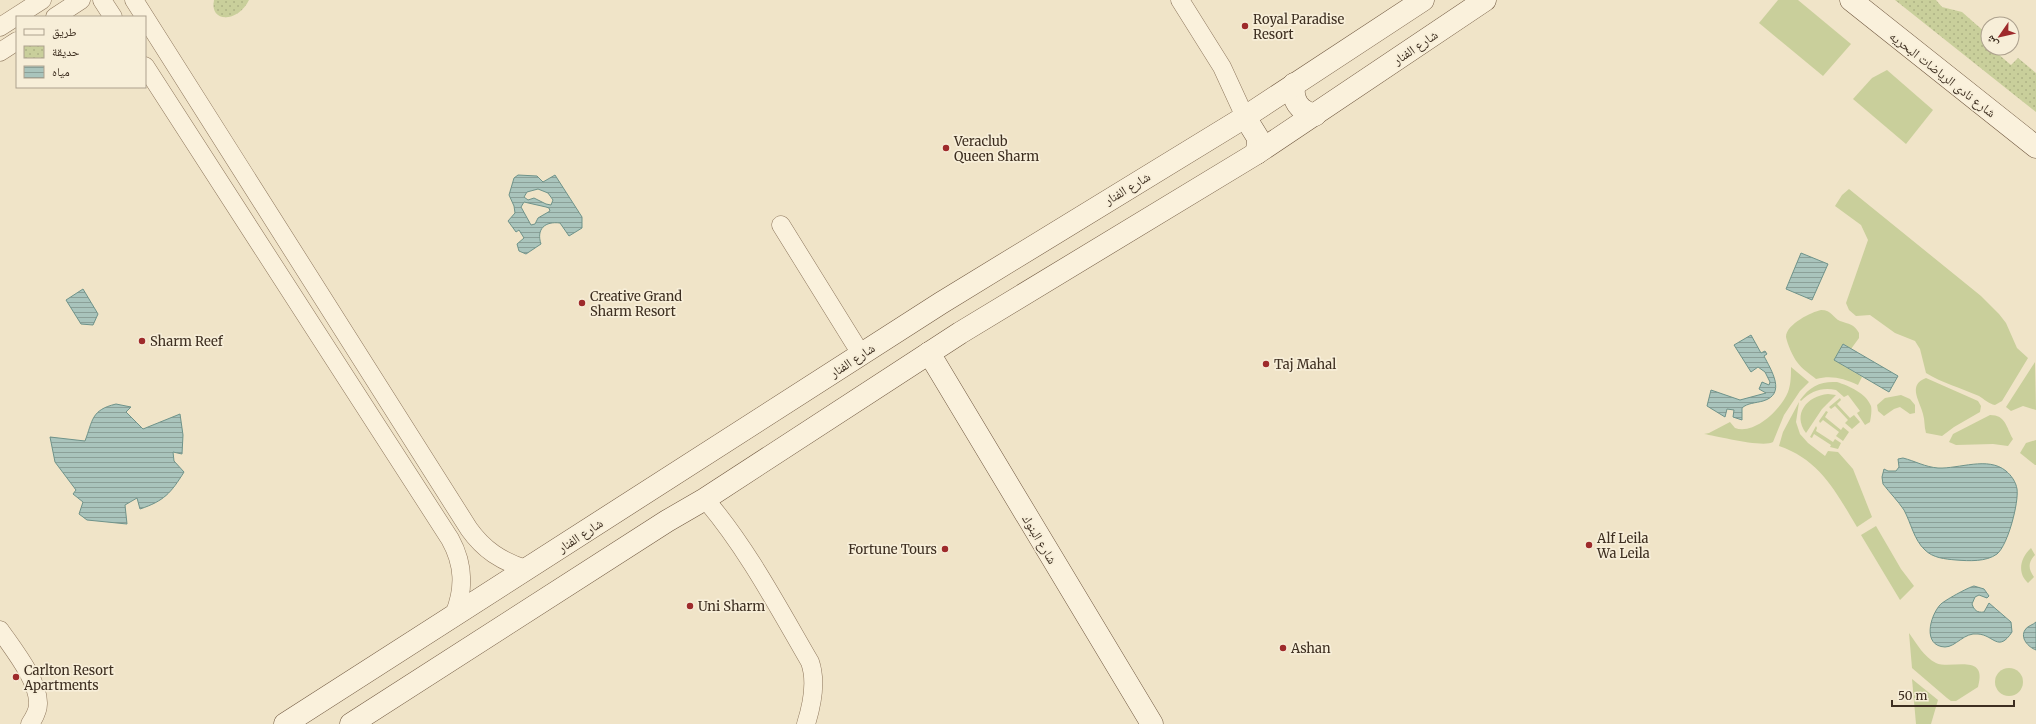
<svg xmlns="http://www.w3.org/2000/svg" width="2036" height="724" font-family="Merriweather,'Noto Naskh Arabic',serif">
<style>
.grass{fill:#c9cf9b}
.park{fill:url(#park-dots)}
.water{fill:url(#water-rules);stroke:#6f938a;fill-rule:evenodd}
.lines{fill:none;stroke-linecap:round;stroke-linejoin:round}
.street-casing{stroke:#8d765c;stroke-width:19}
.secondary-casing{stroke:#6f573f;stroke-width:23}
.street{stroke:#faf1dc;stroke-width:18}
.secondary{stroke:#faf1dc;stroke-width:22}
.poi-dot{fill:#9e2a2b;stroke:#f7eed8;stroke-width:1.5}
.labels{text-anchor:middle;stroke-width:3.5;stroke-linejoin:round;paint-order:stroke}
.poi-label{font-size:13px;fill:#3d2e20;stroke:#f7eed8;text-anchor:start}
.street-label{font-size:13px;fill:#3d2e20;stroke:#f7eed8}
</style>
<defs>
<pattern id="park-dots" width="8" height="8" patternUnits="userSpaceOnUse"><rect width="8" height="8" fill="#c9cf9b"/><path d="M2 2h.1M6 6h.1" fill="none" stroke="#aeb285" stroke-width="1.8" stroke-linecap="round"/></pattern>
<pattern id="water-rules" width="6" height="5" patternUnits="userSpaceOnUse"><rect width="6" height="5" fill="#a9c4bc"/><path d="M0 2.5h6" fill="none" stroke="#8ba098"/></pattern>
</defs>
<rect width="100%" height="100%" fill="#f0e4c8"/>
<!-- grass -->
<g class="grass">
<path d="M 1778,0 L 1798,0 L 1851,44 L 1823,76 L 1759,23 Z"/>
<path d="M 1887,70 L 1933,110 L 1906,144 L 1853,99 L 1872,78 Z"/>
<path d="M 1849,189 L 1981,296 L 1999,314 L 2006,323 L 2017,348 L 2028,358 L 2002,401 L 1995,405 C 1989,404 1984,399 1979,396 C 1961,388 1942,383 1926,373 L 1920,349 L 1915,341 L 1895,333 L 1870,315 L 1856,316 L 1849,310 L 1846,303 L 1868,240 L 1861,225 L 1835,206 L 1842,195 Z"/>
<path d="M 1821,310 C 1832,310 1833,318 1840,321 C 1849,324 1854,324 1859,333 L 1859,338 L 1851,349 L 1843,344 L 1834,360 L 1862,377 L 1858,385 C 1843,378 1831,375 1816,379 C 1810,374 1802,369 1797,362 C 1793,357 1787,343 1786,337 C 1786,324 1812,312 1821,310 Z"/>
<path d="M 2035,362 L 2036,410 L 2023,406 L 2011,411 L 2006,407 Z"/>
<path d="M 1791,367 L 1809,382 L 1800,391 L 1784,415 L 1773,442 C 1763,448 1717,436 1704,434 L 1709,433 L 1730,422 L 1735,428 C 1755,435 1781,409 1788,392 C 1791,384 1791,375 1791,367 Z"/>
<path d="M 1926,378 L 1978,401 L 1981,406 L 1980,412 L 1954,427 L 1942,436 L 1926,433 C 1924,427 1925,420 1923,414 C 1920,401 1907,385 1926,378 Z"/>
<path d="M 1837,382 C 1849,386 1866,393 1871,406 C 1872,410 1871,417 1870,422 L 1865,425 L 1857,413 L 1860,411 L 1848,395 L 1844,397 L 1836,390 C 1822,387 1811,391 1801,401 L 1800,400 C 1810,386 1821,381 1837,382 Z"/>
<path d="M 1828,394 L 1836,395 L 1822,409 L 1806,433 C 1792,414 1807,396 1828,394 Z"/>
<path d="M 1901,395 L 1910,399 L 1915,405 L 1915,413 L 1910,414 L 1900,407 L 1894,409 L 1884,416 L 1878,411 L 1877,405 L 1885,398 Z"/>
<path d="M 1840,398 L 1841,400 L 1837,404 L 1850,418 L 1854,415 L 1860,422 L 1852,429 L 1845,423 L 1848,420 L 1835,406 L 1831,409 L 1829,407 Z"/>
<path d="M 1799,402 L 1796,422 L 1800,434 L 1808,443 L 1825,456 L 1828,451 L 1838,452 L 1853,469 L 1872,517 L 1857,527 C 1836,492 1820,460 1779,446 L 1783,432 Z"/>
<path d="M 1826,411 L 1828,412 L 1825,417 L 1841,430 L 1843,427 L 1849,432 L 1843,441 L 1836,436 L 1839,432 L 1823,420 L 1820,423 L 1819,421 Z"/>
<path d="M 1990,415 C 2006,415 2006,427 2013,439 L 2008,446 L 1993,444 L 1956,445 L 1949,442 L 1953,434 Z"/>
<path d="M 1816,426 L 1817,428 L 1816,431 L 1833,442 L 1835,439 L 1841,443 L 1838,449 L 1830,447 L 1831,445 L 1814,434 L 1812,438 L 1810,437 Z"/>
<path d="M 2036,440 L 2036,465 L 2035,465 L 2020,453 L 2026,443 Z"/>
<path d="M 1876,526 L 1901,569 L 1914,586 L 1900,600 L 1861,535 Z"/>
<path d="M 2031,548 L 2035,555 C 2028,562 2028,569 2034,577 L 2028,583 C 2017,573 2020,558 2031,548 Z"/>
<path d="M 1909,633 C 1917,644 1924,657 1936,663 C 1951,670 1988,652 1978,687 L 1956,701 L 1951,701 L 1947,698 L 1912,668 Z"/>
<circle cx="2009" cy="682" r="14"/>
<path d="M 1912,679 L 1938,700 L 1931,724 L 1916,724 Z"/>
</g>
<!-- park -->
<g class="park">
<path d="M 214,0 L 249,0 C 238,23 209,23 214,0 Z"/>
<path d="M 1895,0 L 1936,0 L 1942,7 L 1962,12 L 1987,34 L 1981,40 L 1988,48 L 1991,48 L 2011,65 L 2018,58 L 2036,73 L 2036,112 Z"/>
</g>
<!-- water -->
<g class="water">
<path d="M 518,175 L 537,176 L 543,182 L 555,175 L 582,217 L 582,228 L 569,236 L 560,223 C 545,221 536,229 541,244 L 526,254 L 519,251 L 517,244 L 524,238 L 519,230 L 516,232 L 508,221 L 515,213 L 514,206 L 509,195 L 514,178 ZM 538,189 L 548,193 L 553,200 L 551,205 L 546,204 L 534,198 L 528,200 L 524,197 L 527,192 ZM 524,202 L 546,207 L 549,208 L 550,211 L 538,218 L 535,224 L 531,225 L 521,207 Z"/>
<path d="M 1801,253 L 1828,264 L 1812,300 L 1786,289 Z"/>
<path d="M 83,289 L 98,314 L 93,325 L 81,324 L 66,300 Z"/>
<path d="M 1751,335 L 1761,353 L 1765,351 L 1767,354 L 1764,356 C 1771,370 1787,394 1763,401 C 1756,403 1747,403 1742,408 L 1742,420 L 1733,417 L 1734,410 L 1727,409 L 1725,417 L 1707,406 L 1711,390 L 1740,400 L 1766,393 L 1759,389 L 1762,382 L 1769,385 L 1770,382 L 1765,372 L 1758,367 L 1751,372 L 1734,345 Z"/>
<path d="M 1843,344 L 1898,376 L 1889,392 L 1834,360 Z"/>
<path d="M 116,404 L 131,407 L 126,412 L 143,429 L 180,414 L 183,435 L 182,454 L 173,452 L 174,461 L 184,472 C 171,493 164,501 140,509 L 137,498 L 125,505 L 127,524 L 87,520 L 79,514 L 83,502 L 73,494 L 76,490 L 55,462 L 50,437 L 85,441 C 93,420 91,410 116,404 Z"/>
<path d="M 1903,458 C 1915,461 1925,467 1938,468 C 1959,469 1988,456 2006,471 C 2011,475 2016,482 2017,489 C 2019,502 2008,545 1997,554 C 1986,562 1969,561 1956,560 C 1945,559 1933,558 1925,550 C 1914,540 1911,523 1904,510 C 1898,501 1890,493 1883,484 L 1882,477 L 1884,469 L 1888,471 L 1896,471 L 1899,467 L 1898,459 Z"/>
<path d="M 1974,586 L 1984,589 L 1989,596 L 1987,598 L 1979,595 L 1975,597 L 1972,604 C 1974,610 1977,613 1984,612 L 1989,603 L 2011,622 L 2012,632 C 1998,653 1994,635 1978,634 C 1964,632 1956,647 1945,647 C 1922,646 1930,616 1940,605 C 1943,601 1969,587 1974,586 Z"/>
<path d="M 2036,622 L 2036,650 C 2028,647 2020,638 2025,630 C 2027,626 2033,625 2036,622 Z"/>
</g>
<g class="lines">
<!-- street casing -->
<g class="street-casing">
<g id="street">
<path d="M 102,0 L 113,17"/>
<path d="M 134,0 L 469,529 C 484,550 501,561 526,569"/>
<path d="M 1180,0 L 1222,67 L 1245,117"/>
<path d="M 55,17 L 81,0"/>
<path d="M 0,27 L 42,0"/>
<path d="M 0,52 L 17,41"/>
<path d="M 145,66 L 450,539 C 464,564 465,588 454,615"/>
<path d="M 781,225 L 861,354"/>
<path d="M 705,499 C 747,548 778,607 810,662 C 817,682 812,705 806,724"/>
<path d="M 0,630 C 13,649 39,681 38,704 C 38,711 34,718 30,724"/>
</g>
</g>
<!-- secondary casing -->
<g class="secondary-casing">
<g id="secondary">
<path d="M 1851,0 L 2036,147"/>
<path d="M 1294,84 C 1292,101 1299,111 1315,115"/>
<path d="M 1245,117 L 1258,138 L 1257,153"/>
<path d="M 929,353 L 1152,724"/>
<path d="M 285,724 L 941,303 L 1245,117 L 1423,0"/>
<path d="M 351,724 L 667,521 L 705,499 L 960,333 L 1257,153 L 1485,0"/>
</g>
</g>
<!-- street -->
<use href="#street" class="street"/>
<!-- secondary -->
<use href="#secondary" class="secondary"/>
</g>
<!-- markers -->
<g class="poi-dot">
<circle cx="1245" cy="26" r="4"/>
<circle cx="946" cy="148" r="4"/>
<circle cx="582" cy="303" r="4"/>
<circle cx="142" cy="341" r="4"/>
<circle cx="1266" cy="364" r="4"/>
<circle cx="1589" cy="545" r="4"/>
<circle cx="945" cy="549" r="4"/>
<circle cx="690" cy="606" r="4"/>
<circle cx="1283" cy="648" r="4"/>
<circle cx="16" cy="677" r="4"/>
</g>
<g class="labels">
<!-- poi labels -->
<g class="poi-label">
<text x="1253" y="24">Royal Paradise<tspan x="1253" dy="15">Resort</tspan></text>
<text x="954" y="146">Veraclub<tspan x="954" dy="15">Queen Sharm</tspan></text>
<text x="590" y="301">Creative Grand<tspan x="590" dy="15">Sharm Resort</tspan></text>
<text x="150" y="346">Sharm Reef</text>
<text x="1274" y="369">Taj Mahal</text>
<text x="1597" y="543">Alf Leila<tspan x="1597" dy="15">Wa Leila</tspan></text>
<text x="937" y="554" text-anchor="end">Fortune Tours</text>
<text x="698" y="611">Uni Sharm</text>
<text x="1291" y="653">Ashan</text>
<text x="24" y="675">Carlton Resort<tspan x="24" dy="15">Apartments</tspan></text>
</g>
<!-- street labels -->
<g class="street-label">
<text transform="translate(1415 47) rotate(-34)" y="5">شارع الفنار</text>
<text transform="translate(1943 74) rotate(38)" y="5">شارع نادى الرياضات البحريه</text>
<text transform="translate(1127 188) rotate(-31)" y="5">شارع الفنار</text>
<text transform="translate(852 360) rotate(-33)" y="5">شارع الفنار</text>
<text transform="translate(580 535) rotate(-33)" y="5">شارع الفنار</text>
<text transform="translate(1040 539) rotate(59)" y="5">شارع البنوك</text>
</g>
</g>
<!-- legend -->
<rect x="16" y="16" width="130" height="72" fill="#f7eed8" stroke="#ada18e"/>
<rect x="24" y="29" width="20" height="6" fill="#faf1dc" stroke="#ada18e"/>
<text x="52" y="36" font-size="12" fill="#3d2e20">طريق</text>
<rect x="24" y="46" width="20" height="12" fill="url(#park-dots)" stroke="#ada18e"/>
<text x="52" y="56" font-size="12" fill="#3d2e20">حديقة</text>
<rect x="24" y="66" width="20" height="12" fill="url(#water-rules)" stroke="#ada18e"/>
<text x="52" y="76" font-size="12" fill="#3d2e20">مياه</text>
<!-- north arrow -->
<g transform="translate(2000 36) rotate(236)"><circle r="19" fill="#f7eed8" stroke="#ada18e"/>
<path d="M0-3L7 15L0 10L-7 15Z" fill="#9e2a2b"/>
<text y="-6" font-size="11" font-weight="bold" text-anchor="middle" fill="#3d2e20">ش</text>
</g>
<!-- scale -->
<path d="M1892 700v6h122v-6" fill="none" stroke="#3d2e20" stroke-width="2"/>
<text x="1898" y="700" font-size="12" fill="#3d2e20" stroke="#f7eed8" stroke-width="3" paint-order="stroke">50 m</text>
</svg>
